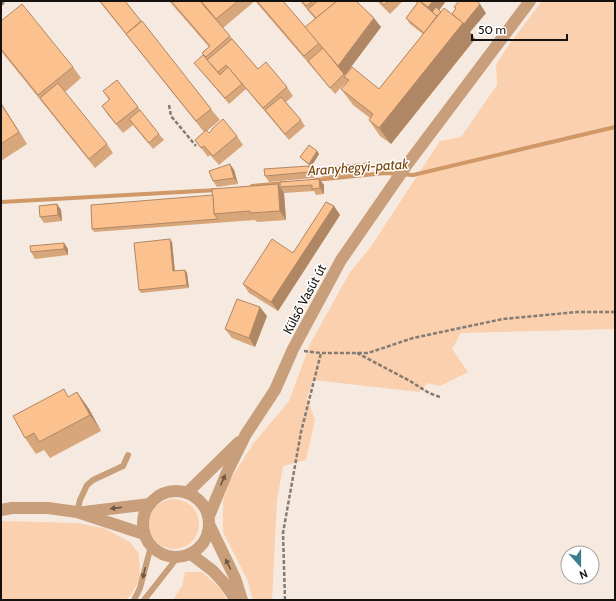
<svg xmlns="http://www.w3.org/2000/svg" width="616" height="601" font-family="Cabin,sans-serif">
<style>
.green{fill:#fad0ae}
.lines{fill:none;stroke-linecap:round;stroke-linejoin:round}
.stream{stroke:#d09867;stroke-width:4}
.path{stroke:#837b74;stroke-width:2.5;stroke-dasharray:4 2;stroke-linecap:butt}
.service{stroke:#c89e7b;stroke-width:6}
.minor{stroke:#c89e7b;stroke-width:12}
.wall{fill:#d8a67b}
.shaded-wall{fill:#b08764}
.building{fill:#fbc18f;stroke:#b08764}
.oneway{fill:#6e5844}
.labels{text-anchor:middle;stroke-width:3;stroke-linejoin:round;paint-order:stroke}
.street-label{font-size:13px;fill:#15110e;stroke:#fff}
.water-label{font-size:14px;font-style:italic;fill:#794407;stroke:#fff}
</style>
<rect width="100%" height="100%" fill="#f6eae0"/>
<!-- green -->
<g class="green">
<path d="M 542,1 L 615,1 L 615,329 L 461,333 L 452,349 L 468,372 L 440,386 L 428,383 L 419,392 L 313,380 L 307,398 L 315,420 L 306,460 L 283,466 L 277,500 L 272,600 L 253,600 L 247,579 L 223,532 L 223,501 L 230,480 L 253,444 L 289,401 L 310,344 L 350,272 L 370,248 L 440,141 L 461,137 L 497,85 L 496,65 L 506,49 Z"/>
<circle cx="174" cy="524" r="25"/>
<path d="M 1,521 L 77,523 L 104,528 L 130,542 L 139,554 L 140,579 L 130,596 L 126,600 L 1,600 Z"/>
<path d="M 185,572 L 202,572 L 221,589 L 227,600 L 173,600 L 182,586 Z"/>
</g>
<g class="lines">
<!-- stream -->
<g class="stream">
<path d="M 315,180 L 385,173 L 413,175 L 615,127"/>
<path d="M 252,186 L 285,183"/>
<path d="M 1,202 L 217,190"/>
</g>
<!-- path -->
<g class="path">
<path d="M 1,5 L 5,1"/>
<path d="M 169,105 L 171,116 L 196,146"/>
<path d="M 304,351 L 321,353 L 368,353 L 413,338 L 503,319 L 577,312 L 615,312"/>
<path d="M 357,353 L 410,381 L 429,393 L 440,397"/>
<path d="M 285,600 L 283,533 L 301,432 L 321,353"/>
</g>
<!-- service -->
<g class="service">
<path d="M 77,512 L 80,500 L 87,485 L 93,480 L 123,466 L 128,455"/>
<path d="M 134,600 L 140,588 L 151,546"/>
<path d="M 144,600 L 177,558"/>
</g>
<!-- minor -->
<g class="minor">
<circle cx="176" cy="524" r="33"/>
<path d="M 187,493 L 239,442"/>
<path d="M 1,510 L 12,508 L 48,508 L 77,512 L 144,534"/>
<path d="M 84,512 L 150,504"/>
<path d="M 209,516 L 228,470 L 246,434 L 275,390 L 293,349 L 341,260 L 406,166 L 530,1"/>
<path d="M 210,526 L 235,578 L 242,600"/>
<path d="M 191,554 L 213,571 L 225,584 L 236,600"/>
</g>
</g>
<!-- wall -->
<g class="wall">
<path d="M 99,1 L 125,1 L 211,109 L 220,120 L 207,131 L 209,133 L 237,136 L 243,145 L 219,165 L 210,155 L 208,157 L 195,140 L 204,132 Z"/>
<path d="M 169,1 L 200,1 L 203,5 L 200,1 L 255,1 L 223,28 L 258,69 L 287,87 L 293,96 L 286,102 L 301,120 L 305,126 L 289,140 L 246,89 L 229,104 L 199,69 L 194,63 L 206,58 L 202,53 L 209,47 Z"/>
<path d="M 255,1 L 283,1 L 305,27 L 315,19 L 300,1 L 356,1 L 381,27 L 345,75 L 379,89 L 423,34 L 410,24 L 406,18 L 417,3 L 415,1 L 446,1 L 439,10 L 441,12 L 452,14 L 456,9 L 454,7 L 486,13 L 470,32 L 475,39 L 391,144 L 380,136 L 369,120 L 370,118 L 353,105 L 341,89 L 347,81 L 335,94 Z"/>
<path d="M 377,1 L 403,1 L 390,14 Z"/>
<path d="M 1,21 L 73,67 L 81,78 L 65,92 L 107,144 L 113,153 L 95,168 L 1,51 Z"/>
<path d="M 103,91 L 138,107 L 144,116 L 164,140 L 153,149 L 133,125 L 123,133 L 108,115 L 102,106 L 109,100 Z"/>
<path d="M 1,103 L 27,144 L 1,161 Z"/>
<path d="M 317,151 L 319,154 L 311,167 L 303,160 L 300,157 Z"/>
<path d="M 230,164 L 234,170 L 238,184 L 217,187 L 213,181 Z"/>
<path d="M 309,166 L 313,172 L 314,178 L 269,182 L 265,176 Z"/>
<path d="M 369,166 L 370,173 L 323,178 L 321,175 Z"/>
<path d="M 319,179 L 324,185 L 324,194 L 316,195 L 314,191 L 284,193 L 286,220 L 257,222 L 255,220 L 94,232 L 92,229 L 213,195 L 278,184 L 280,187 Z"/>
<path d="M 57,204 L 61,210 L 62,221 L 44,223 L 40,217 Z"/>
<path d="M 334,206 L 340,215 L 278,311 L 249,293 L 243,284 L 293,253 Z"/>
<path d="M 172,242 L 175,271 L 185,270 L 187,273 L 189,288 L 141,293 L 139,290 Z"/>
<path d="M 64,243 L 68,249 L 68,255 L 35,259 L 31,252 Z"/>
<path d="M 267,316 L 255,347 L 232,338 L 225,329 Z"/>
<path d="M 77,392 L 89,409 L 101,431 L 50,458 L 44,450 L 36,454 L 25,438 L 69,397 Z"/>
</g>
<!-- shaded-wall -->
<g class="shaded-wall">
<path d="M 433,1 L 446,1 L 435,16 L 432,13 L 428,7 Z"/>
<path d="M 480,4 L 486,13 L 470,32 L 475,39 L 391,144 L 379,128 L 463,23 Z"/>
<path d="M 374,18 L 381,27 L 345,75 L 338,66 Z"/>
<path d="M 1,103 L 27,144 L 19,132 L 1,104 Z"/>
<path d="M 317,151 L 319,154 L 311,167 L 309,164 Z"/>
<path d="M 367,163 L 369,166 L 370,173 L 368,170 Z"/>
<path d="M 230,164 L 234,170 L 238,184 L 234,178 Z"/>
<path d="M 309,166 L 313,172 L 314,178 L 310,172 Z"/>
<path d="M 319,179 L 324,185 L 324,194 L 320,188 Z"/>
<path d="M 278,184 L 284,193 L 286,220 L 280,211 Z"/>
<path d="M 57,204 L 61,210 L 62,221 L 58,215 Z"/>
<path d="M 334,206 L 340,215 L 278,311 L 271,302 Z"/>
<path d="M 170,239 L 172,242 L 175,274 L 173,271 Z"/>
<path d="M 64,243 L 68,249 L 68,255 L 64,249 Z"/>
<path d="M 185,270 L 187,273 L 189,288 L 187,285 Z"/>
<path d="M 260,307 L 267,316 L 255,347 L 249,338 Z"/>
<path d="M 77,392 L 89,409 L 101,431 L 90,415 Z"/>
</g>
<!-- building -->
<g class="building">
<path d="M 100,1 L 125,1 L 141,21 L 126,34 L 128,36 Z"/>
<path d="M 171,1 L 200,1 L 230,36 L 206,57 L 202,53 L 210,46 Z"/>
<path d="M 201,1 L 238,1 L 216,19 Z"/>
<path d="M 257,1 L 283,1 L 319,43 L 304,56 Z"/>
<path d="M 302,1 L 313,1 L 306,6 Z"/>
<path d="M 318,1 L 337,1 L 316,18 L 308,9 Z"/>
<path d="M 337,1 L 356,1 L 374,18 L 338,66 L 305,27 Z"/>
<path d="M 380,1 L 388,1 L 384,5 Z"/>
<path d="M 419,1 L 437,16 L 424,33 L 406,18 Z"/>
<path d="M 420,1 L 433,1 L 428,7 Z"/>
<path d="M 459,1 L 476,1 L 480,4 L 464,24 L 452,14 L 456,8 L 454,7 Z"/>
<path d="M 22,4 L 73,67 L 38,95 L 1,49 L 1,21 Z"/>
<path d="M 436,7 L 441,12 L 437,16 L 432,12 Z"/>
<path d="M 444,8 L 463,23 L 379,128 L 369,120 L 373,114 L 341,89 L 349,80 L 344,77 L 352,67 L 379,89 Z"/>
<path d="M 142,21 L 211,109 L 196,121 L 126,34 Z"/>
<path d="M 232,39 L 258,69 L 266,62 L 287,87 L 263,108 L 226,65 L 218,72 L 207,60 Z"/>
<path d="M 323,48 L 344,74 L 330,88 L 308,61 Z"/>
<path d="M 203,55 L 220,75 L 228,67 L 242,84 L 225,98 L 194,63 Z"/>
<path d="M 117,80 L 138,107 L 116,124 L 102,106 L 110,99 L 103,91 Z"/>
<path d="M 58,83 L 107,144 L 89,159 L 40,98 Z"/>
<path d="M 281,97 L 301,120 L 285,134 L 265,110 Z"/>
<path d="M 1,104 L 19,132 L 1,144 Z"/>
<path d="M 140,110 L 159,134 L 149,143 L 129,119 Z"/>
<path d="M 223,119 L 237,136 L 213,156 L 204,146 L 201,148 L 195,140 L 206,130 L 209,133 L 212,130 L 212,129 Z"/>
<path d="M 309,145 L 317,151 L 309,164 L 300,157 Z"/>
<path d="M 367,163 L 368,170 L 321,175 L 320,168 Z"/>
<path d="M 230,164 L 234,178 L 213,181 L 209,171 Z"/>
<path d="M 309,166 L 310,172 L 265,176 L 264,169 Z"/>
<path d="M 319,179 L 320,188 L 312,189 L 312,185 L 280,187 L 280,182 Z"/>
<path d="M 278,184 L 280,211 L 250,213 L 250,211 L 214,214 L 212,189 Z"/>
<path d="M 213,195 L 214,214 L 218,219 L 92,229 L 91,205 Z"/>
<path d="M 326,202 L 334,206 L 271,302 L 243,284 L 272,239 L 293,253 Z"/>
<path d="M 57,204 L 58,215 L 40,217 L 39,206 Z"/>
<path d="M 170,239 L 173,271 L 185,270 L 187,285 L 139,290 L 134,243 Z"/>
<path d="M 64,243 L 64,249 L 31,252 L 30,246 Z"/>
<path d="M 237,299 L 260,307 L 249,338 L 225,329 Z"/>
<path d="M 64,389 L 68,397 L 77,392 L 90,415 L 39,442 L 34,433 L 25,438 L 13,416 Z"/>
</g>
<!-- one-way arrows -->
<defs><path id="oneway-solid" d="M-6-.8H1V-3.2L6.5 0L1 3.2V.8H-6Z"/></defs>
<g class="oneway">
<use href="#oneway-solid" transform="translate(223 480) rotate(-66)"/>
<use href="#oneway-solid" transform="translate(116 508) rotate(173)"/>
<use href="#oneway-solid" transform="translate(228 564) rotate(-116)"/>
<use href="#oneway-solid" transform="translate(144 573) rotate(103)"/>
</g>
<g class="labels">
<!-- street labels -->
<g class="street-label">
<text transform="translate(304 299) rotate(-62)" y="5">Külső Vasút út</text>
</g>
<!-- water labels -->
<g class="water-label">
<text transform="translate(358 167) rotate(-4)" y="5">Aranyhegyi-patak</text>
</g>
</g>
<!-- border -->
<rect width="616" height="601" fill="none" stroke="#15110e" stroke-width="4"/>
<!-- north arrow -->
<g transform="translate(580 565) rotate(159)"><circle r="19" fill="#ffffff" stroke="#a1a09f"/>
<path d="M0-3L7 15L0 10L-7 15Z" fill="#3a808c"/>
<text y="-6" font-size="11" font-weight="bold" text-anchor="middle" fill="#15110e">N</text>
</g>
<!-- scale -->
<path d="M472 34v6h95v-6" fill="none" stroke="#15110e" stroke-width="2"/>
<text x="478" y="34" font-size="12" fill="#15110e" stroke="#ffffff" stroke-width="3" paint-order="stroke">50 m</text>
</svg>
